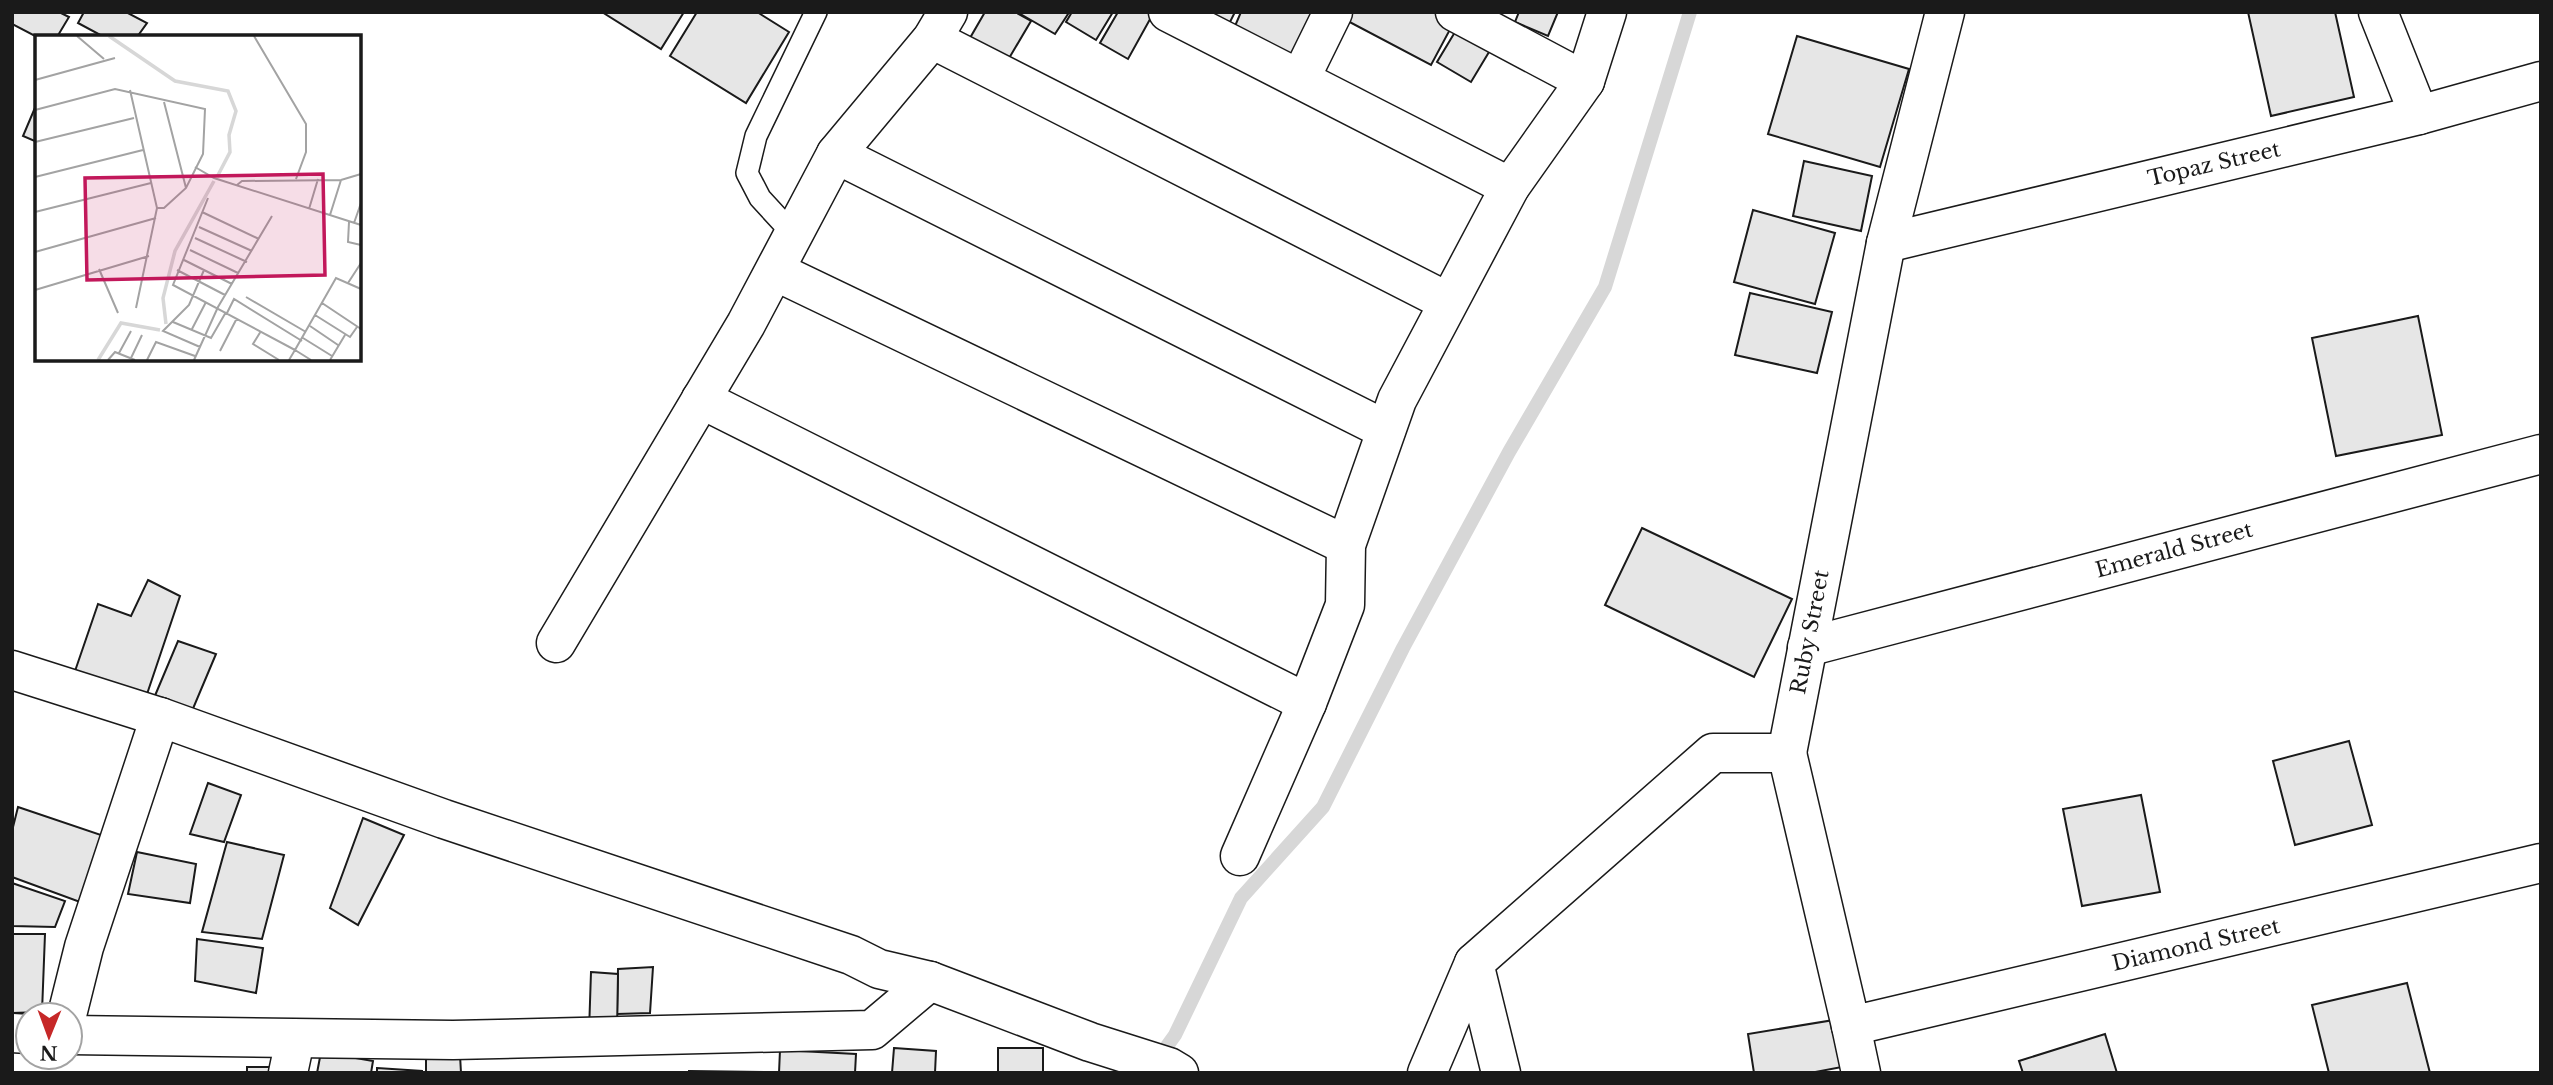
<svg xmlns="http://www.w3.org/2000/svg" width="2553" height="1085" font-family="'Libre Baskerville',serif">
<style>
.lines{fill:none;stroke-linecap:round;stroke-linejoin:round}
.stream{stroke:#d7d7d7;stroke-width:14}
.building{fill:#e6e6e6;stroke:#1a1a1a;stroke-width:2}
.service-casing{stroke:#1a1a1a;stroke-width:24}
.minor-casing{stroke:#1a1a1a;stroke-width:41}
.tertiary-casing{stroke:#1a1a1a;stroke-width:41}
.service{stroke:#fff;stroke-width:21}
.minor{stroke:#fff;stroke-width:38}
.tertiary{stroke:#fff;stroke-width:38}
.labels{text-anchor:middle;stroke-width:5;stroke-linejoin:round;paint-order:stroke}
.street-label{font-size:21px;fill:#1a1a1a;stroke:#fff}
.inset-river{fill:none;stroke:#d7d7d7;stroke-width:3.5}
.inset-road{fill:none;stroke:#a3a3a3;stroke-width:2}
.view{fill:#c2185b;fill-opacity:0.15;stroke:#c2185b;stroke-width:3.5}
.inset-edge{fill:none;stroke:#1a1a1a;stroke-width:3.5}
</style>
<rect width="100%" height="100%" fill="#fff"/>
<g class="lines">
<!-- stream -->
<path class="stream" d="M 1157,1060 L 1175,1035 L 1241,898 L 1323,807 L 1403,648 L 1509,452 L 1605,287 L 1690,12"/>
</g>
<!-- building -->
<g class="building">
<path d="M 12,12 L 59,12 L 69,17 L 57,37 L 37,37 L 12,24 Z"/>
<path d="M 84,12 L 126,12 L 147,23 L 137,37 L 104,37 L 78,23 Z"/>
<path d="M 602,12 L 684,12 L 661,49 Z"/>
<path d="M 697,12 L 757,12 L 789,32 L 746,103 L 670,56 Z"/>
<path d="M 985,12 L 1015,12 L 1031,21 L 1008,60 L 970,38 Z"/>
<path d="M 1017,12 L 1065,12 L 1068,14 L 1055,34 Z"/>
<path d="M 1072,12 L 1113,12 L 1096,40 L 1066,22 Z"/>
<path d="M 1118,12 L 1154,12 L 1128,59 L 1100,43 Z"/>
<path d="M 1202,12 L 1235,12 L 1228,26 Z"/>
<path d="M 1241,12 L 1313,12 L 1292,59 L 1232,33 Z"/>
<path d="M 1345,12 L 1436,12 L 1454,22 L 1431,65 L 1342,18 Z"/>
<path d="M 1519,12 L 1558,12 L 1548,36 L 1515,22 Z"/>
<path d="M 2248,12 L 2335,12 L 2354,97 L 2271,116 Z"/>
<path d="M 1461,22 L 1495,42 L 1471,82 L 1437,62 Z"/>
<path d="M 1797,36 L 1909,69 L 1880,167 L 1768,134 Z"/>
<path d="M 37,103 L 37,142 L 23,136 Z"/>
<path d="M 1804,161 L 1872,176 L 1861,231 L 1793,216 Z"/>
<path d="M 1753,210 L 1835,233 L 1815,304 L 1734,282 Z"/>
<path d="M 1750,293 L 1832,312 L 1817,373 L 1735,355 Z"/>
<path d="M 2418,316 L 2442,435 L 2336,456 L 2312,338 Z"/>
<path d="M 1642,528 L 1792,599 L 1754,677 L 1605,605 Z"/>
<path d="M 148,580 L 180,596 L 146,697 L 74,674 L 98,604 L 131,616 Z"/>
<path d="M 178,641 L 216,654 L 192,711 L 154,698 Z"/>
<path d="M 2349,741 L 2372,825 L 2295,845 L 2273,761 Z"/>
<path d="M 208,783 L 241,795 L 224,842 L 190,834 Z"/>
<path d="M 2141,795 L 2160,892 L 2082,906 L 2063,809 Z"/>
<path d="M 18,807 L 107,837 L 80,902 L 12,877 L 12,831 Z"/>
<path d="M 363,818 L 404,835 L 358,925 L 330,908 Z"/>
<path d="M 227,842 L 284,855 L 262,939 L 202,932 Z"/>
<path d="M 137,852 L 196,864 L 190,903 L 128,894 Z"/>
<path d="M 12,883 L 65,901 L 55,927 L 12,926 Z"/>
<path d="M 12,934 L 45,934 L 42,1012 L 12,1013 Z"/>
<path d="M 197,939 L 263,948 L 256,993 L 195,981 Z"/>
<path d="M 653,967 L 650,1013 L 617,1014 L 618,969 Z"/>
<path d="M 591,972 L 618,974 L 617,1031 L 589,1032 Z"/>
<path d="M 2407,983 L 2430,1073 L 2329,1073 L 2312,1005 Z"/>
<path d="M 1834,1020 L 1842,1067 L 1810,1073 L 1754,1073 L 1748,1034 Z"/>
<path d="M 2105,1034 L 2117,1073 L 2023,1073 L 2019,1061 Z"/>
<path d="M 894,1048 L 936,1051 L 935,1073 L 892,1073 Z"/>
<rect x="998" y="1048" width="45" height="25"/>
<path d="M 780,1050 L 856,1054 L 855,1073 L 779,1073 Z"/>
<path d="M 321,1052 L 373,1061 L 371,1073 L 317,1073 Z"/>
<path d="M 426,1055 L 460,1055 L 461,1073 L 426,1073 Z"/>
<rect x="247" y="1067" width="26" height="6"/>
<path d="M 377,1068 L 422,1071 L 422,1073 L 377,1073 Z"/>
<path d="M 689,1071 L 771,1072 L 771,1073 L 689,1073 Z"/>
</g>
<g class="lines">
<!-- service casing -->
<g class="service-casing">
<path id="service" d="M 794,235 L 760,198 L 747,173 L 756,136 L 816,12"/>
</g>
<!-- minor casing -->
<g class="minor-casing">
<g id="minor">
<path d="M 1168,12 L 1510,187"/>
<path d="M 1455,12 L 1585,81"/>
<path d="M 2378,12 L 2419,115"/>
<path d="M 932,39 L 1448,302"/>
<path d="M 1300,79 L 1333,12"/>
<path d="M 836,154 L 1386,430"/>
<path d="M 1886,243 L 2419,115 L 2541,81"/>
<path d="M 775,271 L 1346,545"/>
<path d="M 701,399 L 1307,703"/>
<path d="M 556,643 L 746,324 L 836,154 L 932,39 L 948,12"/>
<path d="M 1807,647 L 2541,454"/>
<path d="M 1787,753 L 1886,243 L 1945,12"/>
<path d="M 1240,856 L 1307,703 L 1345,605 L 1346,545 L 1397,400 L 1510,187 L 1585,81 L 1607,12"/>
<path d="M 1474,963 L 1501,1073"/>
<path d="M 67,1015 L 84,947 L 160,717"/>
<path d="M 1851,1026 L 1861,1073"/>
<path d="M 12,1033 L 28,1034"/>
<path d="M 70,1035 L 453,1040 L 872,1030 L 930,981"/>
<path d="M 288,1073 L 295,1040"/>
</g>
</g>
<!-- tertiary casing -->
<g class="tertiary-casing">
<g id="tertiary">
<path d="M 12,670 L 160,717 L 444,819 L 851,955 L 879,969 L 930,981 L 1090,1042 L 1169,1067 L 1179,1073"/>
<path d="M 1427,1073 L 1474,963 L 1713,753 L 1787,753 L 1851,1026 L 2541,863"/>
</g>
</g>
<!-- service -->
<use href="#service" class="service"/>
<!-- minor -->
<use href="#minor" class="minor"/>
<!-- tertiary -->
<use href="#tertiary" class="tertiary"/>
</g>
<g class="labels">
<!-- street labels -->
<g class="street-label">
<text transform="translate(2214 164) rotate(-13)" y="7">Topaz Street</text>
<text transform="translate(2174 550) rotate(-15)" y="7">Emerald Street</text>
<text transform="translate(1810 632) rotate(-79)" y="7">Ruby Street</text>
<text transform="translate(2196 945) rotate(-13)" y="7">Diamond Street</text>
</g>
</g>
<!-- overview -->
<g transform="translate(35 35)">
<rect width="326" height="326" fill="#fff"/>
<path class="inset-river" d="M 74,1 L 140,46 L 193,56 L 201,76 L 194,100 L 195,117 L 182,142M 131,289 L 128,263 L 140,216 L 179,146M 63,325 L 86,288 L 125,295"/>
<path class="inset-road" d="M 42,1 L 69,24M 219,1 L 271,89 L 271,117 L 261,144M 0,45 L 80,23M 95,55 L 122,173 L 101,273M 129,67 L 151,153M 0,75 L 80,54 L 170,74 L 168,119 L 151,153 L 129,173 L 122,173M 0,107 L 99,83M 160,132 L 179,143 L 326,190M 0,142 L 108,115M 202,150 L 207,146 L 306,145 L 326,139M 173,163 L 138,250 L 260,315 L 254,325M 274,174 L 283,144M 0,177 L 116,148M 167,177 L 224,204M 295,180 L 306,145M 314,187 L 313,207 L 326,210M 319,188 L 326,168M 164,192 L 217,216M 160,203 L 212,227M 155,215 L 203,238M 0,217 L 121,183M 149,225 L 197,249M 64,234 L 83,278M 142,235 L 190,260M 313,248 L 326,228M 0,255 L 114,221M 211,262 L 271,297M 287,268 L 326,294M 192,278 L 199,264 L 267,306M 280,280 L 315,302 L 322,292M 138,287 L 176,303 L 191,277M 275,291 L 303,310M 157,294 L 171,267M 226,296 L 218,309 L 244,325M 268,303 L 297,321M 165,312 L 128,296 L 154,270 L 169,235M 185,316 L 202,283M 84,318 L 96,296M 96,323 L 107,300M 73,325 L 80,317 L 100,325M 112,325 L 121,307 L 160,321M 159,325 L 183,272 L 237,181M 276,325 L 260,315 L 301,243 L 326,254M 295,325 L 310,300"/>
<path class="view" d="M 288,139 L 290,240 L 52,245 L 50,143 Z"/>
<rect width="326" height="326" class="inset-edge"/>
</g>
<!-- border -->
<rect width="2553" height="1085" fill="none" stroke="#1a1a1a" stroke-width="28"/>
<!-- north arrow -->
<g transform="translate(49 1036) rotate(181)"><circle r="33" fill="#ffffff" stroke="#a3a3a3" stroke-width="2"/>
<path d="M0-5L12 26L0 18L-12 26Z" fill="#c62828"/>
<text y="-10" font-size="19" font-weight="bold" text-anchor="middle" fill="#1a1a1a">N</text>
</g>
</svg>
